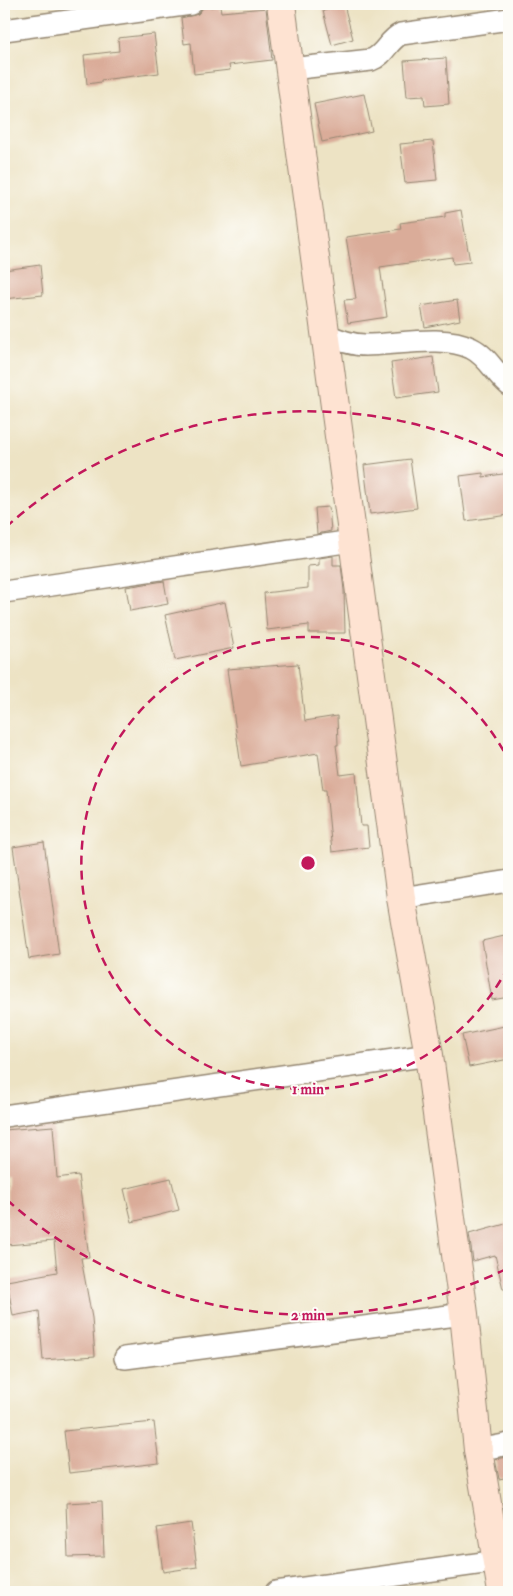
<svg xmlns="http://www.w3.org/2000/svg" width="513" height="1596" font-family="'IM FELL Double Pica',serif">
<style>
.building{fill:#daac99}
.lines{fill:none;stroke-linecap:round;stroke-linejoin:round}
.street-casing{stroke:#948671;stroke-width:24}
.secondary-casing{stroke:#948671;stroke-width:30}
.street{stroke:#fff;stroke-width:21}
.secondary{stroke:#fee3d2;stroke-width:28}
.ring{fill:none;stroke:#c2185b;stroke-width:2.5;stroke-dasharray:9 6}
.centre{fill:#c2185b;stroke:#fdfcf7;stroke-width:2.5}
.ring-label{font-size:15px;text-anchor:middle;font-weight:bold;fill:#c2185b;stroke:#fdfcf7;stroke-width:4;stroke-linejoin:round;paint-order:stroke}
</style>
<rect width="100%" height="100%" fill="#fdfcf7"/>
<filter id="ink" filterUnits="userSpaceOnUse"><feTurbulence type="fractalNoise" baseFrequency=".02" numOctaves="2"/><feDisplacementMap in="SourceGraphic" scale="10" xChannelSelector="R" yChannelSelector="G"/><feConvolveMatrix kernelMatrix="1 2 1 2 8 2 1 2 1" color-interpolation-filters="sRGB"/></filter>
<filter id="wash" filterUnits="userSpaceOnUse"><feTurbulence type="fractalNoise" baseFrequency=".0096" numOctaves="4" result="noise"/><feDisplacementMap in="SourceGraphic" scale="20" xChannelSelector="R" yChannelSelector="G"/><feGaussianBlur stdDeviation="1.12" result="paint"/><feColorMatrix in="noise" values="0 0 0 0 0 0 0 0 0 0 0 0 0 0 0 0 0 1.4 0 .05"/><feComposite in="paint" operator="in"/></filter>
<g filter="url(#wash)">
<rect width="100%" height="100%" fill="#ede3c4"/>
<g id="blocks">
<!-- building -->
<g class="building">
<path d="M 344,5 L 353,39 L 332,45 L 323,11 Z"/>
<path d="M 220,6 L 221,12 L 266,8 L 272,60 L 229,65 L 230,70 L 194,74 L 191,43 L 184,44 L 181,18 L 198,14 L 203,8 Z"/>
<path d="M 154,34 L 159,73 L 101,80 L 101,82 L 87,84 L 84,55 L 119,51 L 118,38 Z"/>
<path d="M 446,58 L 449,104 L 425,106 L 424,96 L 407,97 L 404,61 Z"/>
<path d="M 364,94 L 372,131 L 322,142 L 314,104 Z"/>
<path d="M 433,141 L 437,180 L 405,183 L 400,144 Z"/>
<path d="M 461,210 L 470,262 L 453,264 L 452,257 L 380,267 L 387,317 L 348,323 L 344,300 L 356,299 L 346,237 L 401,229 L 400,223 L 445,217 L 445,213 Z"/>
<path d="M 40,265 L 43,295 L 4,299 L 4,270 Z"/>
<path d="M 457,300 L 460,320 L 425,327 L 421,306 Z"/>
<path d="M 433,357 L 438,392 L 396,398 L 391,363 Z"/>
<path d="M 410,459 L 417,508 L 370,514 L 364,465 Z"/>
<path d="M 483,473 L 483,477 L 509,473 L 509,515 L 466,521 L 460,476 Z"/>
<path d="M 329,507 L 331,531 L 317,534 L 315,508 Z"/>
<path d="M 333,556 L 333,565 L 341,565 L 344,590 L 345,633 L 309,633 L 309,625 L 267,630 L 264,593 L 308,588 L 308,566 L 319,565 L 319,558 Z"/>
<path d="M 164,581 L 168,604 L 130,611 L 126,587 Z"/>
<path d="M 225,602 L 234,648 L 175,660 L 165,615 Z"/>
<path d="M 298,664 L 305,721 L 337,716 L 338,745 L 336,745 L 340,775 L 356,773 L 361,826 L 367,826 L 369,847 L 332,852 L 326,790 L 323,790 L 318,753 L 241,766 L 227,669 Z"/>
<path d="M 44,842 L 59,954 L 29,959 L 13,847 Z"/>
<path d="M 509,935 L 509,997 L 492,1000 L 482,941 Z"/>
<path d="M 509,1025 L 509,1059 L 469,1067 L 462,1035 Z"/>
<path d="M 53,1126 L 57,1178 L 78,1175 L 89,1257 L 81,1258 L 92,1318 L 95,1356 L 43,1360 L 39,1311 L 13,1316 L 7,1281 L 57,1272 L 54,1241 L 7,1245 L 7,1175 L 4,1176 L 4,1130 Z"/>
<path d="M 171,1178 L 179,1210 L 132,1222 L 124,1189 Z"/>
<path d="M 509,1223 L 509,1289 L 503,1289 L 495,1255 L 473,1261 L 469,1234 Z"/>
<path d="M 154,1422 L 159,1463 L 69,1473 L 64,1431 Z"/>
<path d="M 509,1457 L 509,1477 L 499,1479 L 495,1459 Z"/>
<path d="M 102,1501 L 104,1556 L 68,1557 L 66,1503 Z"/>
<path d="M 191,1523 L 197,1567 L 163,1572 L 157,1528 Z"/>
</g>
</g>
</g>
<g filter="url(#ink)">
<use href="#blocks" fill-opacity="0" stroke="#948671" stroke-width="1"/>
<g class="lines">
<!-- street casing -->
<g class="street-casing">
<g id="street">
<path d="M 4,30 L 191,4"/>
<path d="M 290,69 L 371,60 C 385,55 388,40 401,34 L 509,19"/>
<path d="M 325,334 C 338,340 351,345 365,345 C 396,345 444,334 471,348 C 488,356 495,374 509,385"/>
<path d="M 4,592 L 352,541"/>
<path d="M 401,898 L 509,881"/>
<path d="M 4,1116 L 429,1055"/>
<path d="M 125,1358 L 464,1314"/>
<path d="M 478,1450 L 509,1444"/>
<path d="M 276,1592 L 498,1561"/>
</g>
</g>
<!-- secondary casing -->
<g class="secondary-casing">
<path id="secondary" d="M 281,4 L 401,898 L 429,1055 L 464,1314 L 478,1450 L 502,1592"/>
</g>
<!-- street -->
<use href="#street" class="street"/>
<!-- secondary -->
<use href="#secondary" class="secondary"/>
</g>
</g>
<!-- distance rings -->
<g class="ring">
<path d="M508 967A226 226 0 1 1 508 759"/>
<path d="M506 1269A452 452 0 0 1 6 1199M6 527A452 452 0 0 1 506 457"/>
</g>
<circle cx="308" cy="863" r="8" class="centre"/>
<g class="ring-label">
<text x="308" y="1094">1 min</text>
<text x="308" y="1320">2 min</text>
</g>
<!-- margin -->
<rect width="513" height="1596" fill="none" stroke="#fdfcf7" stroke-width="20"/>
</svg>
